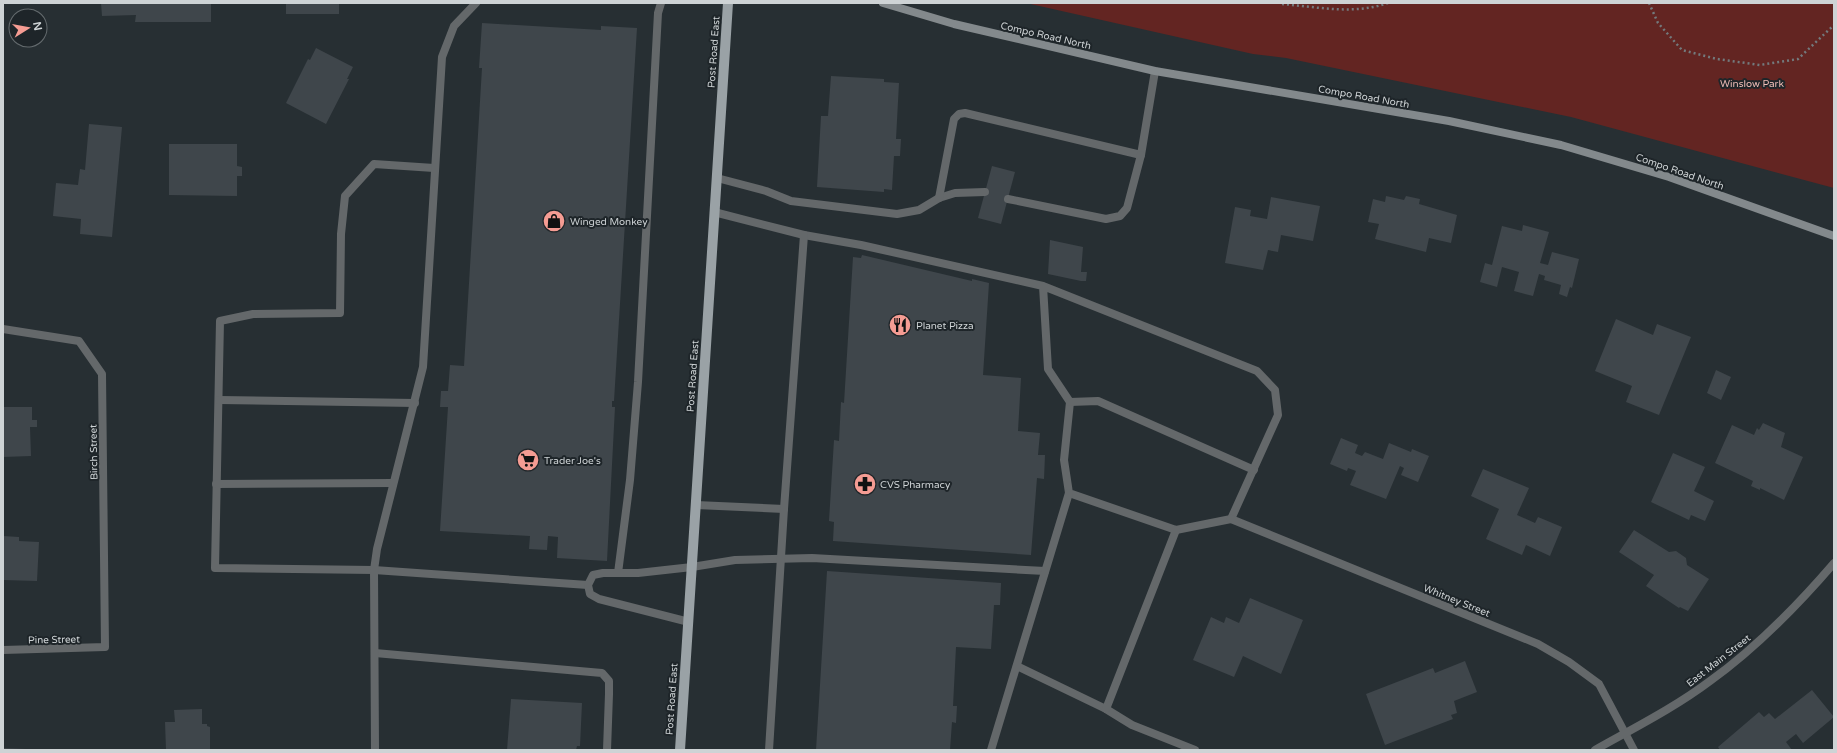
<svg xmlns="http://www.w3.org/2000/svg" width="1837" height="753" font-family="'Varela Round',sans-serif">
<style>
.green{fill:#632522}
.building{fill:#3f464b}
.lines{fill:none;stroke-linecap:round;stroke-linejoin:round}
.path{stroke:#737a7d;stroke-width:2.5;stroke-dasharray:2 3;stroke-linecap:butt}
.lane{stroke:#64686a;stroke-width:8}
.street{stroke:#64686a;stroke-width:8}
.secondary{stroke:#83898c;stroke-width:8}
.primary{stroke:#9aa2a6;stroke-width:10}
.labels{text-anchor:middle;stroke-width:4;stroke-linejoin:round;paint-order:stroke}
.street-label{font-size:10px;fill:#ced3d5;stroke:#1e2529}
.park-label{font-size:10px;fill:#efbcb6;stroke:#1e2529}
.poi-label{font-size:10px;fill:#ced3d5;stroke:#1e2529;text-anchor:start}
</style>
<rect width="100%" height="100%" fill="#272f33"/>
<!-- green -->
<path class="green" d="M 1026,3 L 1834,3 L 1834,188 L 1571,117 L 1286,58 L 1253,54 Z"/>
<!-- building -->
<g class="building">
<path d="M 101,3 L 211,3 L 211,22 L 135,22 L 136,15 L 102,16 Z"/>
<rect x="286" y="3" width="53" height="11"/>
<path d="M 482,23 L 601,30 L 601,26 L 637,28 L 614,401 L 612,401 L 612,407 L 615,407 L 607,561 L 557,558 L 558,537 L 548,536 L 547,550 L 529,549 L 530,536 L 440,531 L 448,407 L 440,407 L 441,391 L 448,391 L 450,365 L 464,366 L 482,68 L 479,68 Z"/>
<path d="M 316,48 L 353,67 L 347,79 L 349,79 L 326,124 L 286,103 L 308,59 L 310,60 Z"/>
<path d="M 831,76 L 884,79 L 884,82 L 899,83 L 896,139 L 901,139 L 900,156 L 894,156 L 892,190 L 884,189 L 884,192 L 817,187 L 821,116 L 828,116 Z"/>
<path d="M 89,124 L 122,127 L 112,237 L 80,234 L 81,219 L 53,216 L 56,183 L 78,185 L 80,169 L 85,170 Z"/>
<path d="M 169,144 L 237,144 L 237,166 L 242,167 L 242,176 L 237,176 L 237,196 L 169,195 Z"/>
<path d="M 992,166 L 1015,172 L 1001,224 L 978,218 Z"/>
<path d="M 1386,196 L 1404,200 L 1406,196 L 1420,199 L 1419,204 L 1457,215 L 1451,243 L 1429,238 L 1426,252 L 1375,239 L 1379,224 L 1368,222 L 1373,199 L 1385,202 Z"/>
<path d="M 1271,197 L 1320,206 L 1313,241 L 1281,235 L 1278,252 L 1268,250 L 1263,270 L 1225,263 L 1235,207 L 1251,210 L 1250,216 L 1267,219 Z"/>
<path d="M 1523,225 L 1549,232 L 1540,263 L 1548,265 L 1552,252 L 1579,259 L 1572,288 L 1570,287 L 1567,297 L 1559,294 L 1561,285 L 1544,280 L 1545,276 L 1539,274 L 1533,296 L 1514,291 L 1519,272 L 1502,267 L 1497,287 L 1480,282 L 1485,263 L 1492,265 L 1502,226 L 1522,231 Z"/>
<path d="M 1050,240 L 1083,247 L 1081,272 L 1087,272 L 1086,281 L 1081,281 L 1048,274 Z"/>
<path d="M 862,255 L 972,281 L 972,279 L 989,283 L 983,375 L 1021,378 L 1018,431 L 1040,433 L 1038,455 L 1045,455 L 1044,479 L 1037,478 L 1031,555 L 833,541 L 834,522 L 829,521 L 834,440 L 839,441 L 841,402 L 844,403 L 853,257 L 861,258 Z"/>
<path d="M 1616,319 L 1653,335 L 1657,324 L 1691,337 L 1659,415 L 1626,402 L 1632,386 L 1595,371 Z"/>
<path d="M 1716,370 L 1731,377 L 1721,400 L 1707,393 Z"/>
<path d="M 3,407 L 32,407 L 32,420 L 37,420 L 37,427 L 30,427 L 31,456 L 3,457 Z"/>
<path d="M 1763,423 L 1785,433 L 1781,447 L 1803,457 L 1784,500 L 1760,488 L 1760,490 L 1751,486 L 1753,481 L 1715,463 L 1732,425 L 1754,435 L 1757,428 L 1759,430 Z"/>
<path d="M 1341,438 L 1358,445 L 1355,453 L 1362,456 L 1365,452 L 1383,459 L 1389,443 L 1411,452 L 1412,449 L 1429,456 L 1418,482 L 1401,475 L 1404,468 L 1400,466 L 1386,499 L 1350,485 L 1356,471 L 1348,468 L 1347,471 L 1330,464 Z"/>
<path d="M 1673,453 L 1705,467 L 1694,491 L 1714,501 L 1705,521 L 1691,515 L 1689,520 L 1651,502 Z"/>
<path d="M 1483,469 L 1529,488 L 1517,515 L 1535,523 L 1538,517 L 1562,527 L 1550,556 L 1526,545 L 1522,555 L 1486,539 L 1499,509 L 1471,496 Z"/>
<path d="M 1634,530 L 1669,552 L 1676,551 L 1686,558 L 1687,565 L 1709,579 L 1688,611 L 1680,607 L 1679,608 L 1646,586 L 1654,575 L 1619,552 Z"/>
<path d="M 3,536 L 19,537 L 19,541 L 39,542 L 37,581 L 3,580 Z"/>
<path d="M 827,571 L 1001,583 L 1000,605 L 994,605 L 991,649 L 956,647 L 953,706 L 957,706 L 956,723 L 952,722 L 950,750 L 816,750 Z"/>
<path d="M 1250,598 L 1303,620 L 1281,674 L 1243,656 L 1234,677 L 1193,660 L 1211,617 L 1224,623 L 1226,617 L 1239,623 Z"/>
<path d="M 1465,661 L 1477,692 L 1454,701 L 1457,713 L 1451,715 L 1453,719 L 1385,745 L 1366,694 L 1433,668 L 1435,673 Z"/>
<path d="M 1812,690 L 1834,717 L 1803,743 L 1796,734 L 1786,742 L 1792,750 L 1720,750 L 1718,747 L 1759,712 L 1764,717 L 1769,713 L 1775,719 Z"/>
<path d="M 511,699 L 582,703 L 580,746 L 577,746 L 576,750 L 507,750 Z"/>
<path d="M 202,709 L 202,724 L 207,724 L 207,726 L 210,727 L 210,750 L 166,750 L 165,722 L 175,722 L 174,710 Z"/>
<path d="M 3,748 L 26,749 L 26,750 L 3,750 Z"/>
</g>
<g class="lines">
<!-- path -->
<g class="path">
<path d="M 1649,3 L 1658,23 L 1682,50 L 1717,59 L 1760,65 L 1798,59 L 1834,25"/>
<path d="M 1282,4 C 1318,7 1354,15 1388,3"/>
</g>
<!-- lane -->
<g class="lane">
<path d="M 434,168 L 374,164 L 345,196 L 341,234 L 340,313 L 253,314 L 220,321 L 215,568 L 374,570 L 588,585"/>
<path d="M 717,178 L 766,191 L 791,201 L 897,214 L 919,210 L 939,198 L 955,193 L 985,192"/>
<path d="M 939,198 L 954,119 L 959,114 L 965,113 L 1141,155 L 1155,71"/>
<path d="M 1008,199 L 1106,219 L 1120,216 L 1127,208 L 1141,155"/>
<path d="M 714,212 L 804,235 L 861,245 L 1043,286 L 1257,371 L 1275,390 L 1278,415 L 1231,519 L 1176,530 L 1069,493 L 1064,460 L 1070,402 L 1048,369 L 1043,286"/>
<path d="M 219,400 L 415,403"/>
<path d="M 1070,402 L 1098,401 L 1254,470"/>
<path d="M 216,484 L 393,483"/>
<path d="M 696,505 L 784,509"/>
<path d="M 618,573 L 630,480 L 638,382 L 658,13 L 661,3"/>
<path d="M 689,622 L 599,599 L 590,594 L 588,585 L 593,575 L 603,573 L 638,573 L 692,567 L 735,560 L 812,558 L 1045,571"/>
<path d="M 375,653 L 602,673 L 609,681 L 609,694 L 607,750"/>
<path d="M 1017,666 L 1106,709 L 1132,725 L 1195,750"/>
<path d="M 1106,709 L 1176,530"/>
<path d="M 375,750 L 374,570 L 377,549 L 423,367 L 442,57 L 454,26 L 476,3"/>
<path d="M 769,750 L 784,509 L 804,235"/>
<path d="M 991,750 L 1069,493"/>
</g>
<!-- street -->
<g class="street">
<path d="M 3,329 L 79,341 L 102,374 L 105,647 L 3,650"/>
<path d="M 1231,519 L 1538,644 L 1569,662 L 1599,684 L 1634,750"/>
<path d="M 1595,750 C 1634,728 1674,708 1710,681 C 1756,648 1797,606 1834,563"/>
</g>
<!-- secondary -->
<path class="secondary" d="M 883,3 L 954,24 L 1155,71 L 1449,121 L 1561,145 L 1669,177 L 1834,236"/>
<!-- primary -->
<path class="primary" d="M 680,750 L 728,3"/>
</g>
<!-- icons -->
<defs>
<g id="shop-disc" transform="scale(1.15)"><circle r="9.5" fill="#f59c93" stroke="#1e2529"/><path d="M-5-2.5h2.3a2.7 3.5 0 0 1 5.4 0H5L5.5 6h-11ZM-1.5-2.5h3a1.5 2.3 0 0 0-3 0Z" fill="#111"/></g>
<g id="restaurant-disc" transform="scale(1.15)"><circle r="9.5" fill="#f59c93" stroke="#1e2529"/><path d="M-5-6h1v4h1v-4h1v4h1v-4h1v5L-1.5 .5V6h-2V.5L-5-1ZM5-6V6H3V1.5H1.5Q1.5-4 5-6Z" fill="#111"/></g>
<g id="supermarket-disc" transform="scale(1.15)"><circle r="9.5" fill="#f59c93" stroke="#1e2529"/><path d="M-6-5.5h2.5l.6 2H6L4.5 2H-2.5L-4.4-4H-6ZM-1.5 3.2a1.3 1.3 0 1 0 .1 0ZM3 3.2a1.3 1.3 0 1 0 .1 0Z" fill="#111"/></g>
<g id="pharmacy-disc" transform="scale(1.15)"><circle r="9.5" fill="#f59c93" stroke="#1e2529"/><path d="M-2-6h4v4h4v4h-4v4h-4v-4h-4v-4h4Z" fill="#111"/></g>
</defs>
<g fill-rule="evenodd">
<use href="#shop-disc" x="554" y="221"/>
<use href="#restaurant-disc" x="900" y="325"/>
<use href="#supermarket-disc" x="528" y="460"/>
<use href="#pharmacy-disc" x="865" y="484"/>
</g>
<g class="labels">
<!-- street labels -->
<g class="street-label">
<text transform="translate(1046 35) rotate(13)" y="4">Compo Road North</text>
<text transform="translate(713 52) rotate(-86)" y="4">Post Road East</text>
<text transform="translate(1364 96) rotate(10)" y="4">Compo Road North</text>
<text transform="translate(1680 171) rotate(19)" y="4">Compo Road North</text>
<text transform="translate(692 376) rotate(-86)" y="4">Post Road East</text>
<text transform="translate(93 452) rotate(-91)" y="4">Birch Street</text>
<text transform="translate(1457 600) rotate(22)" y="4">Whitney Street</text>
<text transform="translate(54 639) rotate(-1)" y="4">Pine Street</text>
<text transform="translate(1718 660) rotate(-38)" y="4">East Main Street</text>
<text transform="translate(671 699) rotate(-86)" y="4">Post Road East</text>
</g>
<!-- park labels -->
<g class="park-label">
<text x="1752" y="87">Winslow Park</text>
</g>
<!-- poi labels -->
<g class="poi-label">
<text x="570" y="225">Winged Monkey</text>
<text x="916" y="329">Planet Pizza</text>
<text x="544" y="464">Trader Joe's</text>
<text x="880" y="488">CVS Pharmacy</text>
</g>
</g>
<!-- border -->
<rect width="1837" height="753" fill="none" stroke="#ced3d5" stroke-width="8"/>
<!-- north arrow -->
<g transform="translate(28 28) rotate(79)"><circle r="19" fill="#1e2529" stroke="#646b6e"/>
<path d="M0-3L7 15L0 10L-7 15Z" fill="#f59c93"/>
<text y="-6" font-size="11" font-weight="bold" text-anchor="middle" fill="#ced3d5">N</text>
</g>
</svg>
